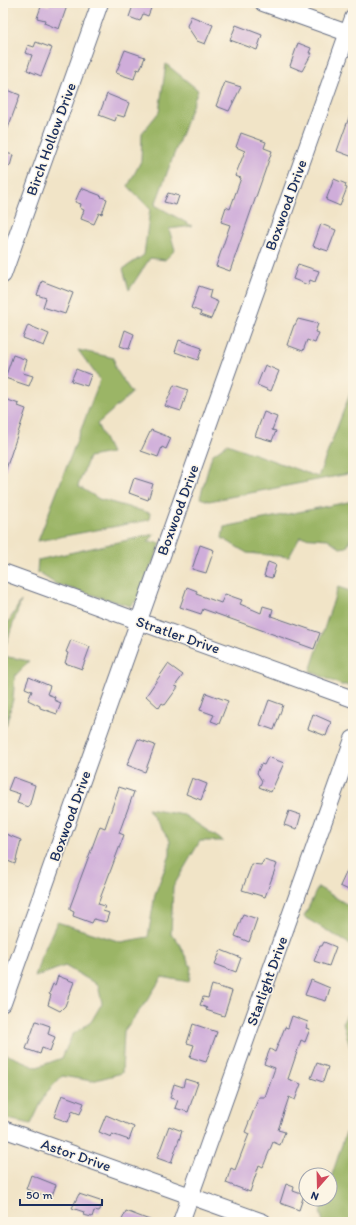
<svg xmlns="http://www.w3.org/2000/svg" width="356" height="1225" font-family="Itim,sans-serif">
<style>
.forest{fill:#9bb566;stroke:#5b7262}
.building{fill:#cfadda}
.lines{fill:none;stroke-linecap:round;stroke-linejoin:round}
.minor-casing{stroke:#666e83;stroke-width:18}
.minor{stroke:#fff;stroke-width:16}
.labels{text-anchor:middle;stroke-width:3;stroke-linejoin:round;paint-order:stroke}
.street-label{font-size:15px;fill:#1b2f5e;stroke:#fcf5e5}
</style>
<rect width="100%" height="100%" fill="#fcf5e5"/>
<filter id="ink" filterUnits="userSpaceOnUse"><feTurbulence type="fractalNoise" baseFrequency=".025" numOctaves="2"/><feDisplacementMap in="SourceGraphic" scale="8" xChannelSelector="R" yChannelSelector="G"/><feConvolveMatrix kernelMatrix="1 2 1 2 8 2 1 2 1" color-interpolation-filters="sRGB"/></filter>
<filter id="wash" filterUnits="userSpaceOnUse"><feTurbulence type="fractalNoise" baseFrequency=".012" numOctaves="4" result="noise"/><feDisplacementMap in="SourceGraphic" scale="16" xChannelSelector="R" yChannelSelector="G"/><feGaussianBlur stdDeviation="0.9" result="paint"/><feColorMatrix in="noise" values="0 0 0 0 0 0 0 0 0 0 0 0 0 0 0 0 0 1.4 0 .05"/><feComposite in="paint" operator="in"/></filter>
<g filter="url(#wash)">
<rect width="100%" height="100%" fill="#f1e4c7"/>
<!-- forest -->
<g class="forest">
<path d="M 166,64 L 198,90 L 155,205 L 192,226 L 169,229 L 175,250 L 165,260 L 150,258 L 129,290 L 123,269 L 144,255 L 150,209 L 128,186 L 141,161 L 142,133 L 159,112 Z"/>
<path d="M 78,350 L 114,358 L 115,368 L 132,393 L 97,424 L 111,453 L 89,457 L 78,486 L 99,499 L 150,513 L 149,520 L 38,541 L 100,380 Z"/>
<path d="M 353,386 L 353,473 L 209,501 L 200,498 L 212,455 L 227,444 L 318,477 Z"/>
<path d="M 353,501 L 353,533 L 347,547 L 340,548 L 328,539 L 300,537 L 289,557 L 247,553 L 222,538 L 224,527 Z"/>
<path d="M 155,534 L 148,542 L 161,543 L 136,601 L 130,606 L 56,584 L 37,572 L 38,560 Z"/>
<path d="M 338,587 L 353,592 L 353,685 L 341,685 L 310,671 Z"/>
<path d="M 21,601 L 3,653 L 3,631 Z"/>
<path d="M 3,656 L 29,661 L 15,676 L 13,699 L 6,726 L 3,727 Z"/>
<path d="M 148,809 L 184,815 L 223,841 L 200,841 L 173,887 L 171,935 L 176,938 L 191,967 L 189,982 L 162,977 L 146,1002 L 124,1031 L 122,1073 L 92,1081 L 62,1076 L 46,1093 L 31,1124 L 3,1118 L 3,1053 L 37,1067 L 62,1058 L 72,1035 L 91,1022 L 102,1003 L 98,985 L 65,966 L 35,977 L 41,957 L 57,922 L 121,942 L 148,937 L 155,894 L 170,855 L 170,841 Z"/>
<path d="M 318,887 L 353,908 L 353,946 L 304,917 Z"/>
<path d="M 350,1009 L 353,1009 L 353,1057 L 343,1022 Z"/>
<path d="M 353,1111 L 353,1222 L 323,1222 L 320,1212 L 324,1199 L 330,1199 L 330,1181 Z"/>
</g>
<g id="blocks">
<!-- building -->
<g class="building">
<path d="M 50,3 L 68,3 L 59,29 L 44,23 L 45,20 L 37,18 L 42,4 L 49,6 Z"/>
<path d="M 134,3 L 153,3 L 148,16 L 143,14 L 140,21 L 129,17 Z"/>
<path d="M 191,16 L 213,25 L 205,44 L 197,41 L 187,26 Z"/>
<path d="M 236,25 L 262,35 L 257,50 L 230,40 Z"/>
<path d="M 36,42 L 52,48 L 41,76 L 27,70 L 32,55 L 25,53 L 28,45 L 34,47 Z"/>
<path d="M 298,43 L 311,48 L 309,53 L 312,53 L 302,71 L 290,66 Z"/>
<path d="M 125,50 L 145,57 L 140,70 L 137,69 L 134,79 L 116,73 Z"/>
<path d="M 225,82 L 241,87 L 229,111 L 216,106 Z"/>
<path d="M 3,88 L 20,95 L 4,139 L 3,139 Z"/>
<path d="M 107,94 L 129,103 L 124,117 L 117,115 L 115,121 L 99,115 Z"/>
<path d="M 352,109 L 353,109 L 353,157 L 337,151 Z"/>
<path d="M 241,133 L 266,142 L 264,148 L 272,151 L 230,271 L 216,266 L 230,225 L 221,222 L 226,207 L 230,209 L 241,178 L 235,176 L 245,151 L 236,147 Z"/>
<path d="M 3,152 L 13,155 L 10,166 L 3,163 Z"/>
<path d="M 334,179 L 346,184 L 345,187 L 347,188 L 340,206 L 326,200 Z"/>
<path d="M 81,188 L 102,196 L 101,197 L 107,199 L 102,214 L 99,213 L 94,224 L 81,219 L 84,210 L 80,208 L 81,204 L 75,202 Z"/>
<path d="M 168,193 L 179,196 L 176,205 L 164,202 Z"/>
<path d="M 321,224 L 336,230 L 328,251 L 313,246 Z"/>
<path d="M 298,264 L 319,271 L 315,282 L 310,280 L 308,285 L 293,279 Z"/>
<path d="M 42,281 L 73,293 L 65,314 L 43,307 L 46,298 L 37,295 Z"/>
<path d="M 199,286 L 211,290 L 209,298 L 218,302 L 211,319 L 200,315 L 201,312 L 191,308 Z"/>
<path d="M 298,319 L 318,324 L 315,332 L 319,333 L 315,343 L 307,340 L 303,351 L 287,345 L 294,325 L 295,325 Z"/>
<path d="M 28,325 L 49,334 L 44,346 L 23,338 Z"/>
<path d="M 125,330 L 134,334 L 129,349 L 120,346 Z"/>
<path d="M 179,340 L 202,348 L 198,360 L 175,352 Z"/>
<path d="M 13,355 L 27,360 L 23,373 L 33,376 L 29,386 L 5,378 Z"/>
<path d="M 265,365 L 279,371 L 271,391 L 257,385 Z"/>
<path d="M 76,369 L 91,375 L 87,386 L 71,381 Z"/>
<path d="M 174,385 L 188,390 L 181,411 L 165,406 Z"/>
<path d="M 8,400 L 19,404 L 18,406 L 26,409 L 5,472 L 3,472 L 3,406 L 6,407 Z"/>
<path d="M 264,412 L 277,417 L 272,430 L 276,431 L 272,441 L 255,436 Z"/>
<path d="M 151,430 L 171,438 L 166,449 L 162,447 L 158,457 L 141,451 Z"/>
<path d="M 134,478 L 153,484 L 148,500 L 129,493 Z"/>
<path d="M 200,545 L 214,550 L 206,573 L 192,569 Z"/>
<path d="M 268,562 L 276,565 L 272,578 L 264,576 Z"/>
<path d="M 187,587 L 197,591 L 196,594 L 221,603 L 225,594 L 242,600 L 240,604 L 261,613 L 263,606 L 273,609 L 271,616 L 320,633 L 314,649 L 203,609 L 201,614 L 180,607 Z"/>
<path d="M 71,640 L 90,647 L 82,669 L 65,663 L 68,653 L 66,652 Z"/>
<path d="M 168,664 L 183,675 L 175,686 L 178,687 L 165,705 L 162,703 L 159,708 L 146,696 Z"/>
<path d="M 29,677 L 50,686 L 47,694 L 55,697 L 54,700 L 61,703 L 57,714 L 40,708 L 40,706 L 28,700 L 32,691 L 25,688 Z"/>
<path d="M 206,693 L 228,701 L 219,724 L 211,721 L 214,715 L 200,710 Z"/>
<path d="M 269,700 L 283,705 L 274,730 L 260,725 Z"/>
<path d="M 313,714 L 331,722 L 326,736 L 308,729 Z"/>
<path d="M 138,739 L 155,745 L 145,772 L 127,765 Z"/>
<path d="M 268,757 L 284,763 L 271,792 L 259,787 L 262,781 L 257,773 L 261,764 L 264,765 Z"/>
<path d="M 13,777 L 35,785 L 29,807 L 17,803 L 20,794 L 8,790 Z"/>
<path d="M 192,778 L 207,784 L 201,800 L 186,794 Z"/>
<path d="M 119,787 L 134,792 L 119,833 L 124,835 L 98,904 L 105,906 L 103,911 L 109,913 L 106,922 L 94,919 L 92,923 L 73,916 L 74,912 L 70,910 L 70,907 L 100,826 L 105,828 Z"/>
<path d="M 289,811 L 301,815 L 297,829 L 284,825 Z"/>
<path d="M 3,833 L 21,840 L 15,864 L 3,859 Z"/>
<path d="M 353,858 L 353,892 L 340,886 Z"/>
<path d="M 264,860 L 277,864 L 265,897 L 242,890 L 252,864 L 261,865 Z"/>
<path d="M 243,914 L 257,919 L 249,942 L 235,936 Z"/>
<path d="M 324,942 L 336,947 L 329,966 L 314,961 L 320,946 L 322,946 Z"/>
<path d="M 221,950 L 241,958 L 236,972 L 215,964 Z"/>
<path d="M 58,976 L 74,982 L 65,1006 L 60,1011 L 48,1005 L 51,995 L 49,994 L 53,984 L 55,985 Z"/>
<path d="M 311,980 L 330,988 L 326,1001 L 305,995 Z"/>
<path d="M 212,985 L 232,991 L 224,1016 L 206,1010 L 207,1008 L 200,1005 L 203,997 L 208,998 Z"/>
<path d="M 292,1016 L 308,1022 L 306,1028 L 310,1029 L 305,1042 L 301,1040 L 288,1079 L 301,1084 L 295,1100 L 289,1097 L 278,1130 L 285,1132 L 280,1145 L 273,1142 L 263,1167 L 259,1165 L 250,1192 L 226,1183 L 231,1168 L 235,1170 L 249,1134 L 245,1132 L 259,1097 L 265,1097 L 275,1068 L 264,1064 L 270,1049 L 275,1052 L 285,1027 L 288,1028 Z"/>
<path d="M 36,1021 L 50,1026 L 48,1034 L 55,1037 L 50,1051 L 42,1048 L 40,1054 L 26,1049 Z"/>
<path d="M 193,1024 L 217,1032 L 206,1062 L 190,1057 L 194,1045 L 187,1043 Z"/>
<path d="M 317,1063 L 328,1067 L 323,1082 L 311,1078 Z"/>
<path d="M 185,1079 L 198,1083 L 188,1112 L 175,1108 L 178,1100 L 170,1098 L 174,1084 L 183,1087 Z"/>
<path d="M 62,1095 L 84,1103 L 80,1114 L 72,1111 L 68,1122 L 54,1117 Z"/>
<path d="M 106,1115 L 134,1127 L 129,1140 L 112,1134 L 111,1137 L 99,1132 Z"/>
<path d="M 169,1126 L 182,1131 L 171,1163 L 157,1158 Z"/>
<path d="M 31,1175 L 56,1185 L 51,1198 L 26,1189 Z"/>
<path d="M 286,1184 L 294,1187 L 293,1191 L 304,1195 L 299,1210 L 280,1203 Z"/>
<path d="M 79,1194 L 103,1202 L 99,1212 L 94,1211 L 92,1217 L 83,1215 L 84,1212 L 72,1208 Z"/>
<path d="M 126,1211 L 152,1221 L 152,1222 L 121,1222 Z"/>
</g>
</g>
</g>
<g filter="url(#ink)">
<use href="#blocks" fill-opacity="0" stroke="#666e83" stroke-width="1"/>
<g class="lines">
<!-- minor casing -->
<g class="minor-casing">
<g id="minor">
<path d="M 263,3 L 353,35"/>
<path d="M 3,275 L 100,3"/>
<path d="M 3,572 L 353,699"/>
<path d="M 3,1003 L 353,18"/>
<path d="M 3,1129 L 263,1222"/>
<path d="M 181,1222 L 353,739"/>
</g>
</g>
<!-- minor -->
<use href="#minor" class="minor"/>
</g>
</g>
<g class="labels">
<!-- street labels -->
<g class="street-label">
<text transform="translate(51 139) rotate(-70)" y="5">Birch Hollow Drive</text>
<text transform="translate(286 205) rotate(-70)" y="5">Boxwood Drive</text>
<text transform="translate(178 510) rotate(-70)" y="5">Boxwood Drive</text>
<text transform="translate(178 635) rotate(19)" y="5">Stratler Drive</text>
<text transform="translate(70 816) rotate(-70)" y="5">Boxwood Drive</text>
<text transform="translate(267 981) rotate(-70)" y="5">Starlight Drive</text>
<text transform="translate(76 1155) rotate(19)" y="5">Astor Drive</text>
</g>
</g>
<!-- margin -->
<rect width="356" height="1225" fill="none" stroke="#fcf5e5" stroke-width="16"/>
<!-- north arrow -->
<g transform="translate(318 1187) rotate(200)"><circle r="19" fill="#fcf5e5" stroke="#a2a6af"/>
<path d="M0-3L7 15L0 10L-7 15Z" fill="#d1495b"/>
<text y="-6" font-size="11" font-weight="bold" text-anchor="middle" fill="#1b2f5e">N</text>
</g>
<!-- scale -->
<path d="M20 1199v6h82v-6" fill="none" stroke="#1b2f5e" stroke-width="2"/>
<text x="26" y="1199" font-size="12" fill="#1b2f5e" stroke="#fcf5e5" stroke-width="3" paint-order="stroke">50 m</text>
</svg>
